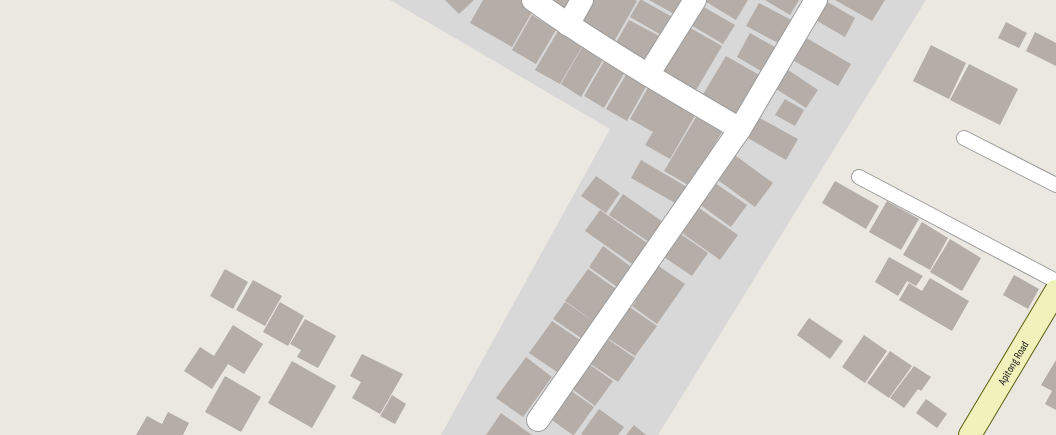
<svg xmlns="http://www.w3.org/2000/svg" width="1056" height="435" font-family="'Sofia Sans Condensed',sans-serif">
<style>
.residential{fill:#d9d8d8}
.building{fill:#b4ada8}
.lines{fill:none;stroke-linecap:round;stroke-linejoin:round}
.lane-casing{stroke:#9c9c9c;stroke-width:16}
.street-casing{stroke:#9c9c9c;stroke-width:24}
.secondary-casing{stroke:#5e6311;stroke-width:24}
.lane{stroke:#fff;stroke-width:14}
.street{stroke:#fff;stroke-width:22}
.secondary{stroke:#f0f1bb;stroke-width:22}
.labels{text-anchor:middle;stroke-width:3;stroke-linejoin:round;paint-order:stroke}
.street-label{font-size:11px;fill:#1b1b1b;stroke:#fff}
</style>
<rect width="100%" height="100%" fill="#ebe8e2"/>
<!-- residential -->
<path class="residential" d="M 390,0 L 926,0 L 658,435 L 441,435 L 610,129 Z"/>
<!-- building -->
<g class="building">
<path d="M 445,0 L 474,0 L 459,14 Z"/>
<path d="M 483,0 L 523,0 L 535,7 L 512,47 L 470,23 Z"/>
<path d="M 542,0 L 569,0 L 562,12 Z"/>
<path d="M 592,0 L 635,0 L 637,1 L 612,45 L 578,25 Z"/>
<path d="M 640,0 L 642,0 L 674,18 L 663,36 L 630,17 Z"/>
<path d="M 649,0 L 685,0 L 676,15 Z"/>
<path d="M 703,0 L 748,0 L 736,20 Z"/>
<path d="M 765,0 L 799,0 L 790,15 Z"/>
<path d="M 824,0 L 855,18 L 845,37 L 812,18 Z"/>
<path d="M 835,0 L 885,0 L 872,21 Z"/>
<path d="M 759,3 L 793,21 L 780,44 L 746,26 Z"/>
<path d="M 702,6 L 735,25 L 723,44 L 691,25 Z"/>
<path d="M 532,15 L 556,30 L 536,64 L 512,50 Z"/>
<path d="M 629,20 L 661,37 L 646,64 L 614,46 Z"/>
<path d="M 1006,22 L 1027,33 L 1019,48 L 998,38 Z"/>
<path d="M 687,26 L 722,46 L 695,92 L 660,72 Z"/>
<path d="M 558,31 L 583,45 L 560,84 L 535,70 Z"/>
<path d="M 1035,32 L 1056,43 L 1056,66 L 1026,51 Z"/>
<path d="M 750,33 L 780,50 L 766,74 L 737,57 Z"/>
<path d="M 803,36 L 851,64 L 838,86 L 789,58 Z"/>
<path d="M 931,45 L 966,63 L 949,99 L 913,81 Z"/>
<path d="M 583,46 L 604,58 L 581,97 L 561,84 Z"/>
<path d="M 726,56 L 761,76 L 734,122 L 699,101 Z"/>
<path d="M 606,58 L 626,70 L 604,108 L 584,96 Z"/>
<path d="M 969,64 L 1018,89 L 1000,125 L 950,100 Z"/>
<path d="M 785,68 L 818,90 L 806,108 L 773,87 Z"/>
<path d="M 628,71 L 648,83 L 627,121 L 606,109 Z"/>
<path d="M 650,84 L 697,112 L 670,159 L 645,145 L 653,132 L 630,119 Z"/>
<path d="M 785,99 L 804,110 L 795,126 L 775,115 Z"/>
<path d="M 699,112 L 725,127 L 690,186 L 664,171 Z"/>
<path d="M 758,117 L 798,139 L 786,160 L 746,137 Z"/>
<path d="M 732,153 L 773,183 L 755,207 L 715,178 Z"/>
<path d="M 641,160 L 687,187 L 677,204 L 631,178 Z"/>
<path d="M 596,176 L 620,193 L 606,213 L 581,196 Z"/>
<path d="M 835,181 L 879,206 L 866,229 L 822,203 Z"/>
<path d="M 715,183 L 747,205 L 731,227 L 699,204 Z"/>
<path d="M 623,194 L 663,222 L 649,242 L 609,215 Z"/>
<path d="M 887,201 L 919,219 L 901,250 L 869,232 Z"/>
<path d="M 699,208 L 738,235 L 720,260 L 682,233 Z"/>
<path d="M 600,210 L 650,245 L 635,266 L 585,231 Z"/>
<path d="M 922,222 L 948,238 L 930,270 L 903,255 Z"/>
<path d="M 675,230 L 708,253 L 692,276 L 658,253 Z"/>
<path d="M 950,239 L 981,258 L 962,291 L 930,272 Z"/>
<path d="M 603,246 L 634,269 L 620,289 L 589,267 Z"/>
<path d="M 889,257 L 923,276 L 916,286 L 907,281 L 898,296 L 875,282 Z"/>
<path d="M 657,265 L 685,284 L 657,324 L 632,306 L 636,301 L 629,296 Z"/>
<path d="M 225,269 L 248,282 L 233,309 L 210,296 Z"/>
<path d="M 588,269 L 619,291 L 596,323 L 565,301 Z"/>
<path d="M 1014,275 L 1039,289 L 1028,309 L 1003,295 Z"/>
<path d="M 930,278 L 969,301 L 952,331 L 899,300 L 909,283 L 922,291 Z"/>
<path d="M 253,280 L 282,296 L 265,326 L 236,310 Z"/>
<path d="M 280,302 L 304,316 L 288,346 L 263,332 Z"/>
<path d="M 565,302 L 596,323 L 584,340 L 553,319 Z"/>
<path d="M 628,306 L 657,326 L 635,356 L 606,337 Z"/>
<path d="M 809,318 L 843,341 L 830,359 L 797,335 Z"/>
<path d="M 305,319 L 336,336 L 318,368 L 297,357 L 301,350 L 290,344 Z"/>
<path d="M 552,321 L 583,342 L 560,374 L 529,353 Z"/>
<path d="M 233,325 L 263,344 L 244,374 L 228,364 L 212,389 L 184,371 L 200,347 L 214,356 Z"/>
<path d="M 864,335 L 887,351 L 865,383 L 842,367 Z"/>
<path d="M 603,336 L 635,358 L 618,382 L 586,361 Z"/>
<path d="M 890,351 L 912,366 L 889,398 L 867,383 Z"/>
<path d="M 362,354 L 403,374 L 380,414 L 352,398 L 361,382 L 350,376 Z"/>
<path d="M 526,357 L 552,377 L 523,417 L 496,398 Z"/>
<path d="M 1056,360 L 1056,410 L 1045,404 L 1052,391 L 1041,385 Z"/>
<path d="M 292,361 L 336,386 L 312,428 L 268,403 Z"/>
<path d="M 586,362 L 613,381 L 595,406 L 568,386 Z"/>
<path d="M 914,366 L 931,377 L 921,391 L 918,389 L 904,408 L 890,398 Z"/>
<path d="M 225,376 L 261,397 L 241,432 L 205,412 Z"/>
<path d="M 567,388 L 594,407 L 574,435 L 573,435 L 546,416 Z"/>
<path d="M 392,395 L 406,404 L 395,424 L 380,416 Z"/>
<path d="M 926,399 L 947,414 L 937,428 L 916,413 Z"/>
<path d="M 599,409 L 624,427 L 618,435 L 583,435 L 581,434 Z"/>
<path d="M 168,412 L 189,423 L 183,435 L 136,435 L 147,416 L 162,424 Z"/>
<path d="M 501,413 L 532,435 L 486,435 Z"/>
<path d="M 634,425 L 646,435 L 626,435 Z"/>
</g>
<g class="lines">
<!-- lane casing -->
<g class="lane-casing">
<g id="lane">
<path d="M 964,138 L 1056,185"/>
<path d="M 859,177 L 1056,281"/>
</g>
</g>
<!-- street casing -->
<g class="street-casing">
<g id="street">
<path d="M 533,0 C 599,47 670,88 740,129"/>
<path d="M 568,25 L 582,0"/>
<path d="M 648,75 L 695,0"/>
<path d="M 538,420 L 740,129 L 816,0"/>
</g>
</g>
<!-- secondary casing -->
<g class="secondary-casing">
<g id="secondary">
<path id="s1" d="M 970,435 L 1056,291"/>
</g>
</g>
<!-- lane -->
<use href="#lane" class="lane"/>
<!-- street -->
<use href="#street" class="street"/>
<!-- secondary -->
<use href="#secondary" class="secondary"/>
</g>
<g class="labels">
<!-- street labels -->
<g class="street-label">
<text dy="4" stroke="none"><textPath href="#s1" startOffset="84">Apitong Road</textPath></text>
</g>
</g>
</svg>
